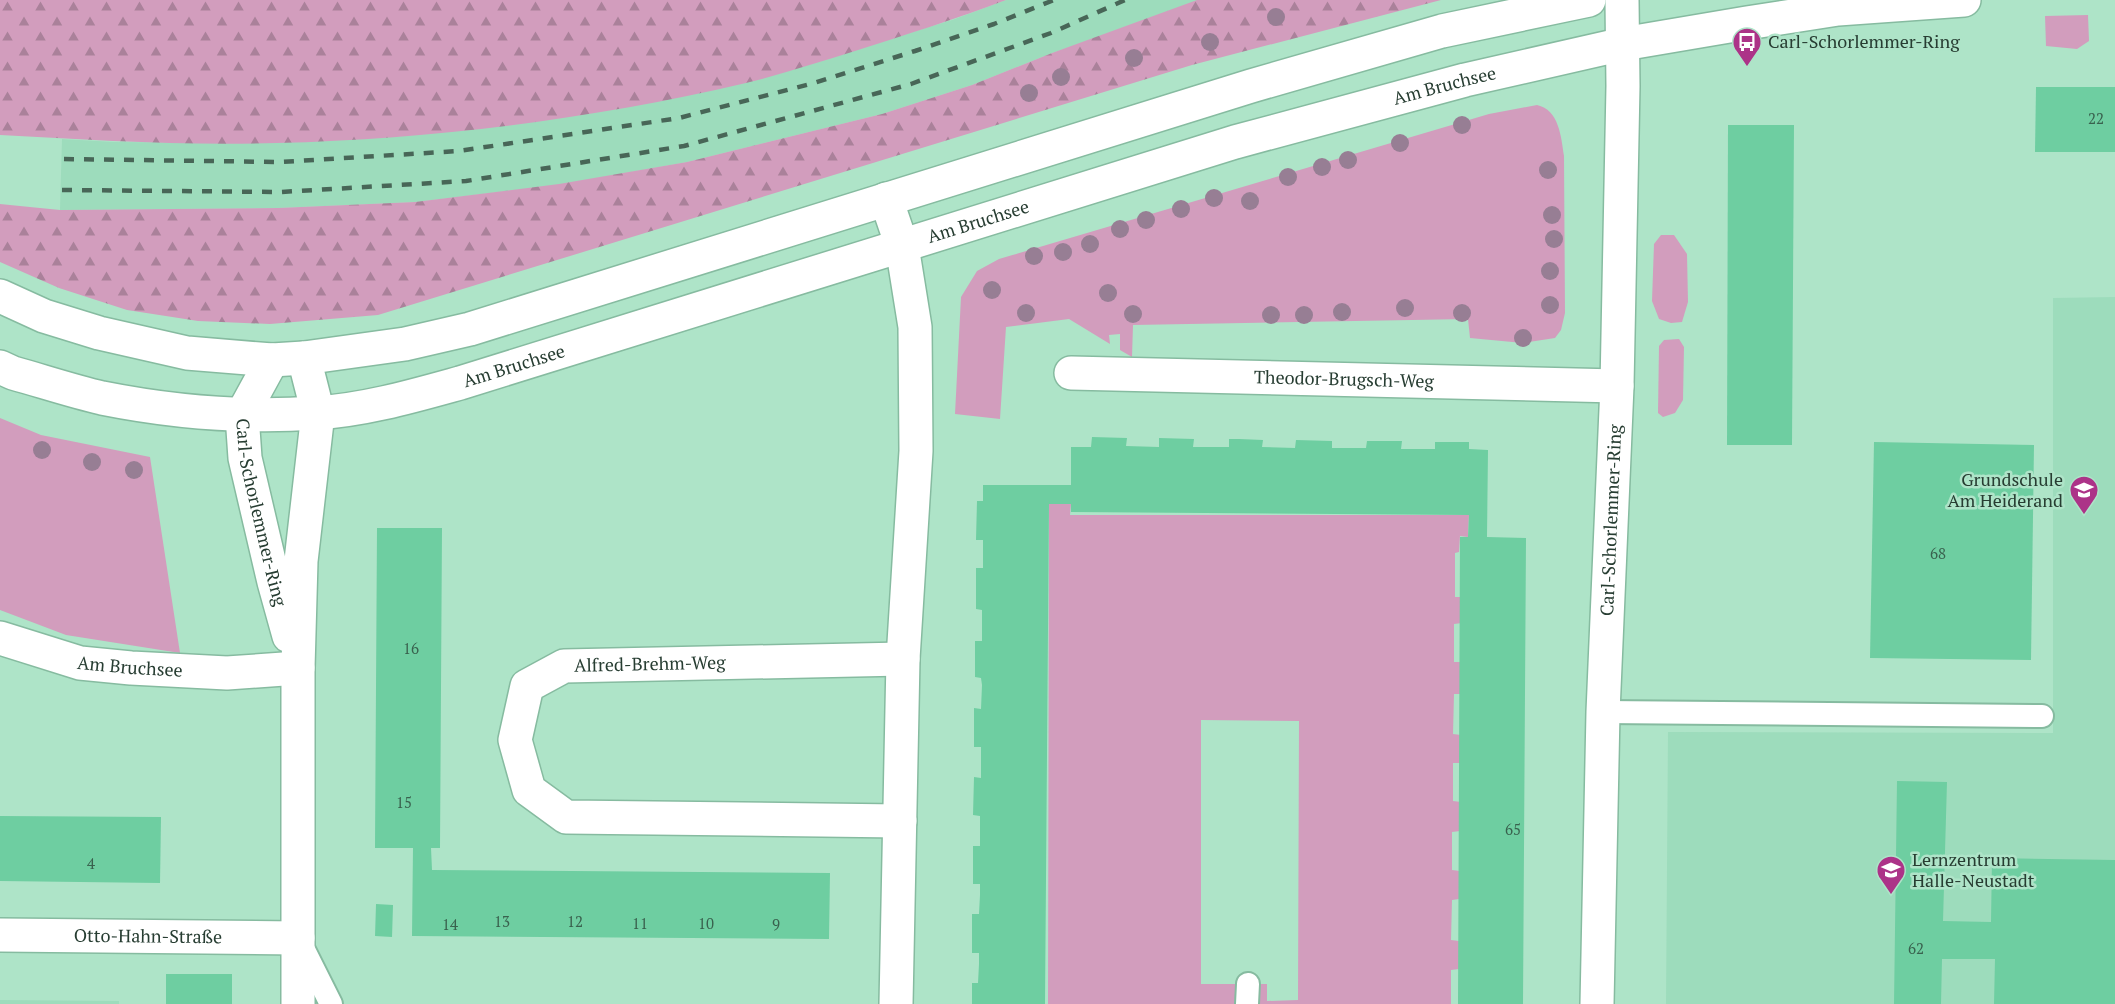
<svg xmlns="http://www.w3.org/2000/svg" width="2115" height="1004" font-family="'PT Serif',serif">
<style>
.built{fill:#9ddcbc}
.green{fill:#d29dbd;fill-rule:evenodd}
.forest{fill:url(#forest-firs)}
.building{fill:#6ecea1}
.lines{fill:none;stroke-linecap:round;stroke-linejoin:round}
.service-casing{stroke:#86bba0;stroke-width:26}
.minor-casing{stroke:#86bba0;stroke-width:36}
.tertiary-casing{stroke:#86bba0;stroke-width:36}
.service{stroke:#fff;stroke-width:22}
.minor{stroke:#fff;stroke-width:33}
.tertiary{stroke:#fff;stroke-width:33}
.rail{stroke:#486657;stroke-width:4.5;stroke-dasharray:10 10;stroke-linecap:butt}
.tree{fill:#977e94}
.labels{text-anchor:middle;stroke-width:5;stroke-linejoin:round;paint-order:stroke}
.number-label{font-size:15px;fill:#39614e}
.poi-label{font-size:18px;fill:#273d32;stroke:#aee4c8;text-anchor:start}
.street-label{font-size:18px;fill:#273d32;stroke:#aee4c8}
</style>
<defs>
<pattern id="forest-firs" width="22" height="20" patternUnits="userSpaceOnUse" patternTransform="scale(1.5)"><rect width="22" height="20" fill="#d29dbd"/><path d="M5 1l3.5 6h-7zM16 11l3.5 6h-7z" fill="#aa819a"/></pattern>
</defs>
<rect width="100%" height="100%" fill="#aee4c8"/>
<!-- built -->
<g class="built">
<path d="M 1006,0 L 1211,0 L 1052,53 L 972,85 L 882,114 L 687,162 L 559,185 L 415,202 L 278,208 L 60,210 L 62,139 L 114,142 L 276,143 L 405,136 L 559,118 L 747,82 L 952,20 Z"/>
<path d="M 2115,297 L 2115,1004 L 1666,1004 L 1668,732 L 2053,733 L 2053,298 Z"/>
<path d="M 0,1000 L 119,1001 L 119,1004 L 0,1004 Z"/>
</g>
<!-- green -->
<g class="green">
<path d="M 2088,15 L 2089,41 L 2077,49 L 2046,46 L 2045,16 Z"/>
<path d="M 1537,105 C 1559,110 1561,136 1564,156 L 1565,313 L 1561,330 L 1555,338 L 1523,343 L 1470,338 L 1468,319 L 1133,325 L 1132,357 L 1120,350 L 1120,334 L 1109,335 L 1110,344 L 1069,319 L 1006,327 L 1000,419 L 955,414 L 961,297 L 977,271 L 999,259 L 1489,114 Z"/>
<path d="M 1661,235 L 1674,235 L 1687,254 L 1688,302 L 1682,322 L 1671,323 L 1659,319 L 1652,301 L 1654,244 Z"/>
<path d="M 1679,339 L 1684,347 L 1683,400 L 1675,413 L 1663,417 L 1658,413 L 1659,346 L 1664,340 Z"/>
<path d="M 0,418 L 41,435 L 150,457 L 180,653 L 66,635 L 0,610 Z"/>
<path d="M 1049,504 L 1071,504 L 1070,515 L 1469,515 L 1468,537 L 1460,536 L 1459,552 L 1455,553 L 1455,597 L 1463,597 L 1462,623 L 1454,624 L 1454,662 L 1462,662 L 1462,694 L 1454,694 L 1453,734 L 1461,735 L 1461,763 L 1453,763 L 1453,801 L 1461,802 L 1460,831 L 1452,832 L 1452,870 L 1460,871 L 1459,899 L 1452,900 L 1451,940 L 1459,941 L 1459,969 L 1451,970 L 1451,1004 L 1048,1004 ZM 1201,720 L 1299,721 L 1298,1000 L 1267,1001 L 1267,984 L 1201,984 Z"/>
</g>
<!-- forest -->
<g class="forest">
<path d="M 0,0 L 1006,0 C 956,19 905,35 855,51 C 819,62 783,74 746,83 C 593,119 435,139 277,143 C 185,146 92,140 0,135 Z"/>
<path d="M 1197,0 L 1441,0 L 1192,65 L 378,315 L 270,324 L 198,321 L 127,310 L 59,288 L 0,262 L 0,204 L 60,210 L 278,208 L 415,202 L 559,184 L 687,162 L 882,114 L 972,85 L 1052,53 Z"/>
</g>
<!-- building -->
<g class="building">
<path d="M 2036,87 L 2115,87 L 2115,152 L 2035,152 Z"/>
<path d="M 1728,125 L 1794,125 L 1792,445 L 1727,445 Z"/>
<path d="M 1092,437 L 1127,438 L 1126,446 L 1159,447 L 1159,438 L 1194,439 L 1193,447 L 1229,447 L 1229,439 L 1239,439 L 1263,440 L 1262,447 L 1295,448 L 1296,440 L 1332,441 L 1332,448 L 1366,448 L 1367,441 L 1402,441 L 1401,449 L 1435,449 L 1435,442 L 1469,442 L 1469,449 L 1488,450 L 1487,537 L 1526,538 L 1523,1004 L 1458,1004 L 1460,537 L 1468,537 L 1469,515 L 1071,512 L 1071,504 L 1049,504 L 1045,1004 L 972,1004 L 972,983 L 978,983 L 979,964 L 979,953 L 972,953 L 972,914 L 979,914 L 980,895 L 980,884 L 973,884 L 973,846 L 980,846 L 980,816 L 973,815 L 974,777 L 981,778 L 981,747 L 974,747 L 974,708 L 981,709 L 982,685 L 981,678 L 975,677 L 975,641 L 982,641 L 982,610 L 976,609 L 976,568 L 983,568 L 983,540 L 976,540 L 977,501 L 983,501 L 983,485 L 1071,485 L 1071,447 L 1091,447 Z"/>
<path d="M 1874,442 L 2034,445 L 2031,660 L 1870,658 Z"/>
<path d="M 377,528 L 442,528 L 440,848 L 431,848 L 432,870 L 830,873 L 829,939 L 412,936 L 413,848 L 375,848 Z"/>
<path d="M 1897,781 L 1947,782 L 1943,921 L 1991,922 L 1992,858 L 2115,860 L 2115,1004 L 1994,1004 L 1995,959 L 1942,959 L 1941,1004 L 1894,1004 Z"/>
<path d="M 0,816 L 161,817 L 160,883 L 0,881 Z"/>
<path d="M 376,904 L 393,905 L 392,937 L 375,936 Z"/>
<rect x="166" y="974" width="66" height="30"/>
</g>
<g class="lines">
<!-- service casing -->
<g class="service-casing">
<g id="service">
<path d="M 1603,712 L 2042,716"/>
<path d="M 301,944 L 331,1004"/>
<path d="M 1247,1004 L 1248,984"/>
</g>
</g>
<!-- minor casing -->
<g class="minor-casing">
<g id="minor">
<path d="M 886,199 L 902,246 L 915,327 L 916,451 L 903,659 L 896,1004"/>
<path id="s1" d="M 272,360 L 242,415 L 245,458 L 274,582 L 289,636"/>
<path id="s2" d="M 1071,373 L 1617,386"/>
<path id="s3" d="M 0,638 L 80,663 L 131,668 L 227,673 L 298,668"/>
<path id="s4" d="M 900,821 L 566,817 L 529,790 L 515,740 L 527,686 L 564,666 L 903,659"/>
<path id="s5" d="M 0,935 L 298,938"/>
<path d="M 298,1004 L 298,668 L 301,561 L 318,413 L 304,358"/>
<path id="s6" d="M 1597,1004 L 1603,712 L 1617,386 L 1623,86 L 1622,0"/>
</g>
</g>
<!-- tertiary casing -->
<g class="tertiary-casing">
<g id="tertiary">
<path d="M 0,296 L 44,316 L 99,333 L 187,353 L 272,360 L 304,358 L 405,344 L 470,329 L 1251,86 L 1442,31 L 1589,0"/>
<path id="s7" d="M 0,367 L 13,373 C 42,381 72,391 102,398 C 172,412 244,418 316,413 C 365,410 413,396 460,383 L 1235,142 L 1465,80 L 1623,44 L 1747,23 L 1838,9 L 1964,0"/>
</g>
</g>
<!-- service -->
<use href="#service" class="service"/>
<!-- minor -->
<use href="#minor" class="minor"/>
<!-- tertiary -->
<use href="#tertiary" class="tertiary"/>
<!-- rail -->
<g class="rail">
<path d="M 64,159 L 280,162 L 459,151 L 679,118 L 814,83 L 915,51 L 994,24 L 1054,0"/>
<path d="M 62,190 L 281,192 L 466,181 L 684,146 L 911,84 L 1051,33 L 1125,0"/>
</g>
</g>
<!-- trees -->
<g class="tree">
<circle cx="1276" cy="17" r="9"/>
<circle cx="1210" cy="42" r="9"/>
<circle cx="1134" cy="58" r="9"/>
<circle cx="1061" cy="77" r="9"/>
<circle cx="1029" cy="93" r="9"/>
<circle cx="1462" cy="125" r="9"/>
<circle cx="1400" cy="143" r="9"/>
<circle cx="1348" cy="160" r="9"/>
<circle cx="1322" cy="167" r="9"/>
<circle cx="1548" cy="170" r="9"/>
<circle cx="1288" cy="177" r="9"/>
<circle cx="1214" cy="198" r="9"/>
<circle cx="1250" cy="201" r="9"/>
<circle cx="1181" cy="209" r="9"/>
<circle cx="1552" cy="215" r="9"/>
<circle cx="1146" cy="220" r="9"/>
<circle cx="1120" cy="229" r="9"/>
<circle cx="1554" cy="239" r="9"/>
<circle cx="1090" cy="244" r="9"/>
<circle cx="1063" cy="252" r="9"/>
<circle cx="1034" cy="256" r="9"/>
<circle cx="1550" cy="271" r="9"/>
<circle cx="992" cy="290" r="9"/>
<circle cx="1108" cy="293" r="9"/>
<circle cx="1550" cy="305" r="9"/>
<circle cx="1405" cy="308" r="9"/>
<circle cx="1342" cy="312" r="9"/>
<circle cx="1026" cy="313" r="9"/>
<circle cx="1462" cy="313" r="9"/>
<circle cx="1133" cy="314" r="9"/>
<circle cx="1271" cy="315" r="9"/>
<circle cx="1304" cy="315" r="9"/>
<circle cx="1523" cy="338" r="9"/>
<circle cx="42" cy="450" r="9"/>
<circle cx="92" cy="462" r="9"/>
<circle cx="134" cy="470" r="9"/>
</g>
<!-- icons -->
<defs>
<g id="bus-pin" transform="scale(1.5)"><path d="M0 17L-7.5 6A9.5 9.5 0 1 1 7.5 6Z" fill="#ac3388" stroke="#aee4c8"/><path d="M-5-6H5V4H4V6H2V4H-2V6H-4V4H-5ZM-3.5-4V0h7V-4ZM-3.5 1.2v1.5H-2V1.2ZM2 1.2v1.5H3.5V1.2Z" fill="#fff"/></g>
<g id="school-pin" transform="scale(1.5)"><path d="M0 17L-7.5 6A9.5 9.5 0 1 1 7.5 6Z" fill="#ac3388" stroke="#aee4c8"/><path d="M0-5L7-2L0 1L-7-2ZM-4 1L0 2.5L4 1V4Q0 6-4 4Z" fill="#fff"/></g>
</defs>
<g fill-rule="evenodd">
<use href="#bus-pin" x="1747" y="42"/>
<use href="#school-pin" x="2084" y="490"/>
<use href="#school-pin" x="1891" y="870"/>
</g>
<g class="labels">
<!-- number labels -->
<g class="number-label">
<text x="2096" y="124">22</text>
<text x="1938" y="559">68</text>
<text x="411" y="654">16</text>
<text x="404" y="808">15</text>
<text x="1513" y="835">65</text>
<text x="91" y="869">4</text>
<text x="502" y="927">13</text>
<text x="575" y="927">12</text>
<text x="640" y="929">11</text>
<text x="706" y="929">10</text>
<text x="450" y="930">14</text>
<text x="776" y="930">9</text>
<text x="1916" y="954">62</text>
</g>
<!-- poi labels -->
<g class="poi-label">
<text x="1768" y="48">Carl-Schorlemmer-Ring</text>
<text x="2063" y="486" text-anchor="end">Grundschule<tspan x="2063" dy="21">Am Heiderand</tspan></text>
<text x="1912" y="866">Lernzentrum<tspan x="1912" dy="21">Halle-Neustadt</tspan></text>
</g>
<!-- street labels -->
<g class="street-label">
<text dy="6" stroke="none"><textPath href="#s7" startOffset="1498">Am Bruchsee</textPath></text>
<text dy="6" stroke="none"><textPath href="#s7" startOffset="1012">Am Bruchsee</textPath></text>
<text dy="6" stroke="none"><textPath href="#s7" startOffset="526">Am Bruchsee</textPath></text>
<text dy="6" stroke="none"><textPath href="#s2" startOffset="273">Theodor-Brugsch-Weg</textPath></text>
<text dy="6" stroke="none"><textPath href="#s1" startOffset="162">Carl-Schorlemmer-Ring</textPath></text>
<text dy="6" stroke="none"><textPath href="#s6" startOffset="484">Carl-Schorlemmer-Ring</textPath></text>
<text dy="6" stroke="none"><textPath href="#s4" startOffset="615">Alfred-Brehm-Weg</textPath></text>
<text dy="6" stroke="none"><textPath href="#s3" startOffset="134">Am Bruchsee</textPath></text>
<text dy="6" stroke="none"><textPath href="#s5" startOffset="148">Otto-Hahn-Straße</textPath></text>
</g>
</g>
</svg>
